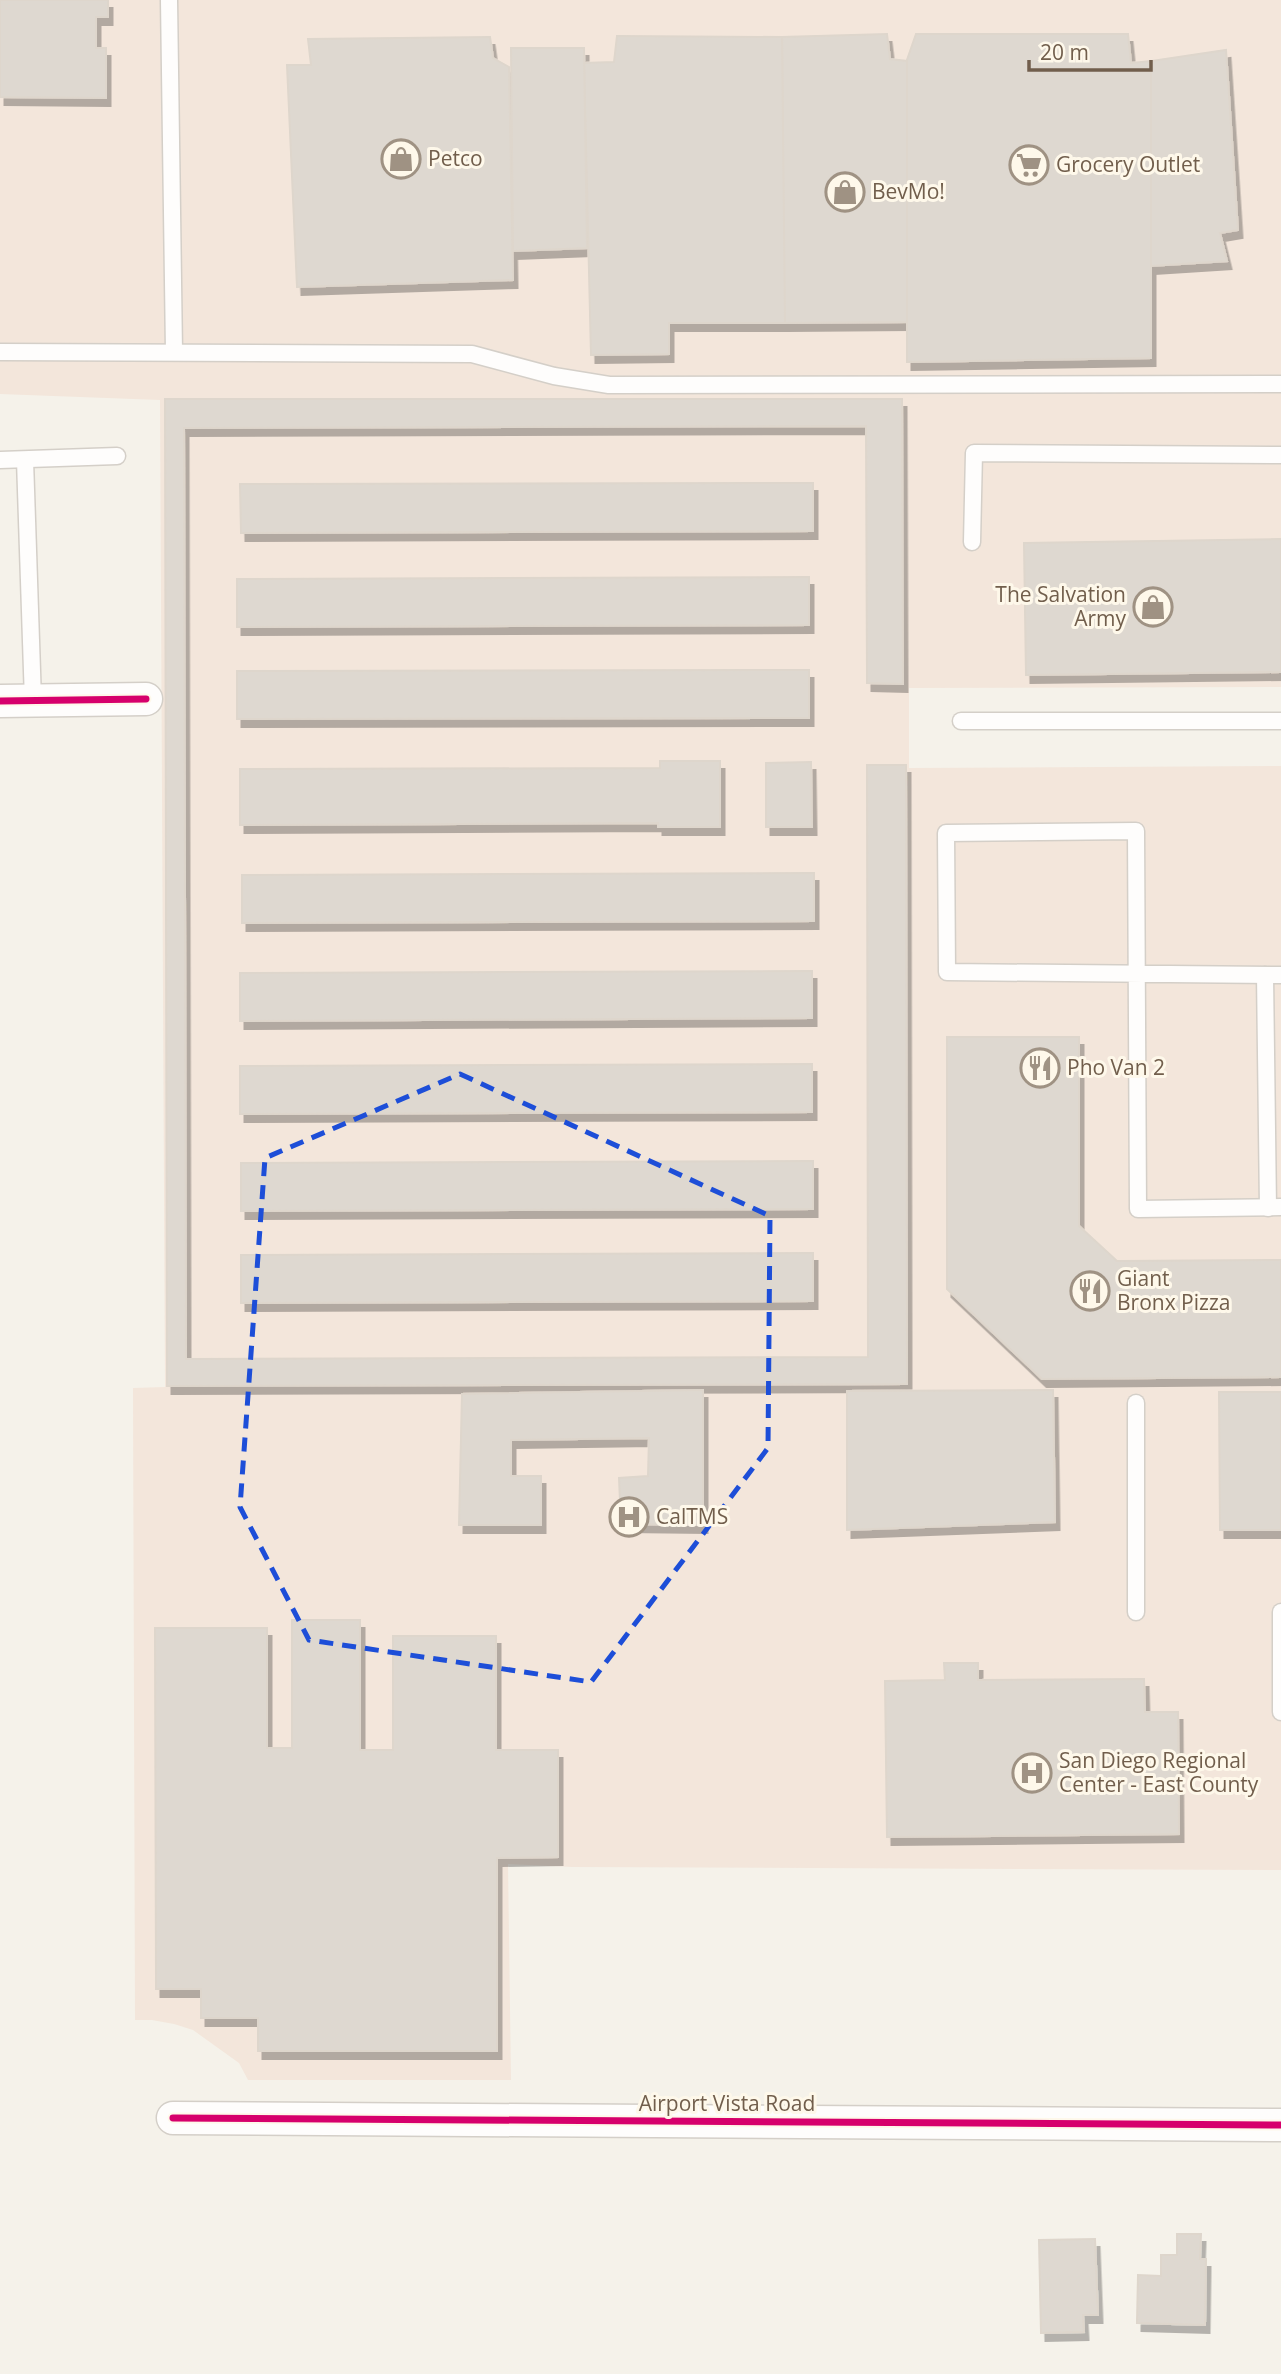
<svg xmlns="http://www.w3.org/2000/svg" width="1281" height="2374" font-family="'Open Sans',sans-serif">
<style>
.commercial{fill:#f3e6db}
.building{fill:#ded8d0;stroke:#ded6cc;stroke-width:2;filter:url(#shadow)}
.lines{fill:none;stroke-linecap:round;stroke-linejoin:round}
.service-casing{stroke:#d4cfc8;stroke-width:19}
.minor-casing{stroke:#d4cfc8;stroke-width:35}
.service{stroke:#fefdfc;stroke-width:16}
.minor{stroke:#fefdfc;stroke-width:32}
.cycleway-casing{stroke:#fef8ea;stroke-width:11}
.cycleway{stroke:#d6006c;stroke-width:7}
.marked{fill:none;stroke:#1d4ed8;stroke-width:5;stroke-dasharray:14 9;stroke-linejoin:round}
.labels{text-anchor:middle;stroke-width:6;stroke-linejoin:round;paint-order:stroke}
.poi-label{font-size:21px;fill:#715e4c;stroke:#fef8ea;text-anchor:start}
.street-label{font-size:21px;fill:#715e4c;stroke:#fef8ea}
</style>
<defs>
<filter id="shadow"><feDropShadow dx="4.5" dy="8" stdDeviation="0" flood-color="#0004"/></filter>
</defs>
<rect width="100%" height="100%" fill="#f5f2ea"/>
<!-- commercial -->
<path class="commercial" d="M 0,0 L 1281,0 L 1281,687 L 909,688 L 909,768 L 1281,766 L 1281,1870 L 572,1867 L 508,1864 L 511,2080 L 248,2080 L 239,2063 L 193,2030 L 174,2024 L 152,2020 L 135,2020 L 133,1388 L 165,1387 L 160,400 L 0,394 Z"/>
<!-- building -->
<g class="building">
<path d="M 0,0 L 108,0 L 108,17 L 96,17 L 96,48 L 106,48 L 106,98 L 0,97 Z"/>
<path d="M 887,34 L 890,59 L 907,61 L 907,322 L 784,323 L 782,37 Z"/>
<path d="M 916,34 L 1128,34 L 1131,63 L 1151,61 L 1151,358 L 907,362 L 907,60 Z"/>
<path d="M 617,36 L 782,37 L 785,323 L 669,323 L 669,354 L 591,355 L 584,63 L 614,62 Z"/>
<path d="M 490,37 L 493,58 L 509,67 L 513,280 L 297,287 L 287,65 L 311,65 L 308,39 Z"/>
<path d="M 511,48 L 584,48 L 587,248 L 513,251 Z"/>
<path d="M 1226,50 L 1238,230 L 1220,233 L 1227,261 L 1151,266 L 1151,61 Z"/>
<path d="M 165,399 L 902,399 L 903,684 L 867,683 L 866,426 L 184,428 L 186,1359 L 868,1357 L 867,765 L 906,765 L 907,1384 L 167,1386 Z"/>
<path d="M 813,483 L 813,531 L 241,533 L 240,484 Z"/>
<path d="M 1281,539 L 1281,672 L 1026,675 L 1024,543 Z"/>
<path d="M 809,577 L 809,625 L 237,627 L 237,579 Z"/>
<path d="M 809,670 L 809,718 L 237,719 L 237,671 Z"/>
<path d="M 660,761 L 720,761 L 720,827 L 658,827 L 658,823 L 240,825 L 240,769 L 660,768 Z"/>
<path d="M 811,762 L 812,827 L 766,827 L 766,763 Z"/>
<path d="M 814,873 L 814,921 L 242,923 L 242,875 Z"/>
<path d="M 812,971 L 812,1018 L 240,1021 L 240,973 Z"/>
<path d="M 947,1037 L 1079,1037 L 1079,1226 L 1117,1261 L 1281,1260 L 1281,1377 L 1042,1379 L 947,1289 Z"/>
<path d="M 812,1064 L 812,1112 L 240,1114 L 240,1066 Z"/>
<path d="M 813,1161 L 813,1209 L 241,1211 L 241,1163 Z"/>
<path d="M 813,1253 L 813,1301 L 241,1303 L 241,1255 Z"/>
<path d="M 703,1390 L 703,1525 L 621,1524 L 619,1478 L 648,1476 L 649,1438 L 511,1440 L 511,1476 L 541,1476 L 541,1525 L 459,1525 L 462,1394 Z"/>
<path d="M 1053,1390 L 1055,1522 L 847,1530 L 847,1391 Z"/>
<path d="M 1219,1392 L 1281,1392 L 1281,1530 L 1220,1530 Z"/>
<path d="M 292,1620 L 360,1620 L 360,1750 L 393,1750 L 393,1636 L 496,1636 L 496,1750 L 558,1750 L 558,1857 L 497,1858 L 497,2051 L 258,2051 L 258,2018 L 201,2018 L 201,1989 L 156,1989 L 155,1628 L 267,1628 L 267,1748 L 292,1748 Z"/>
<path d="M 944,1663 L 978,1663 L 978,1680 L 1144,1679 L 1145,1712 L 1178,1712 L 1179,1834 L 887,1837 L 885,1681 L 945,1680 Z"/>
<path d="M 1177,2234 L 1201,2234 L 1200,2259 L 1206,2259 L 1205,2325 L 1137,2323 L 1138,2275 L 1161,2276 L 1161,2255 L 1177,2255 Z"/>
<path d="M 1095,2239 L 1098,2315 L 1083,2315 L 1084,2332 L 1041,2333 L 1039,2240 Z"/>
</g>
<g class="lines">
<!-- service casing -->
<g class="service-casing">
<g id="service">
<path d="M 169,0 L 174,352"/>
<path d="M 0,352 L 472,354 L 554,376 L 609,385 L 1281,384"/>
<path d="M 0,460 L 117,456"/>
<path d="M 25,460 L 33,701"/>
<path d="M 972,542 L 974,453 L 1281,455"/>
<path d="M 961,721 L 1281,721"/>
<path d="M 1265,975 L 1268,1208"/>
<path d="M 1281,975 L 947,972 L 946,833 L 1136,831 L 1138,1209 L 1281,1207"/>
<path d="M 1136,1612 L 1136,1403"/>
<path d="M 1281,1612 L 1281,1712"/>
</g>
</g>
<!-- minor casing -->
<g class="minor-casing">
<g id="minor">
<path d="M 0,701 L 146,699"/>
<path d="M 173,2118 L 1281,2125"/>
</g>
</g>
<!-- service -->
<use href="#service" class="service"/>
<!-- minor -->
<use href="#minor" class="minor"/>
<!-- cycleway casing -->
<g class="cycleway-casing">
<g id="cycleway">
<path d="M 0,701 L 146,699"/>
<path d="M 173,2118 L 1281,2125"/>
</g>
</g>
<!-- cycleway -->
<use href="#cycleway" class="cycleway"/>
</g>
<!-- marked area -->
<path class="marked" d="M 460,1074 L 770,1216 L 768,1448 L 591,1682 L 309,1640 L 240,1507 L 265,1158 Z"/>
<!-- icons -->
<defs>
<g id="shop-ring" transform="scale(2.0125)"><circle r="9.5" fill="#fef8ea" stroke="#9f9283" stroke-width="1.5"/><path d="M-5-2.5h2.3a2.7 3.5 0 0 1 5.4 0H5L5.5 6h-11ZM-1.5-2.5h3a1.5 2.3 0 0 0-3 0Z" fill="#9f9283"/></g>
<g id="supermarket-ring" transform="scale(2.0125)"><circle r="9.5" fill="#fef8ea" stroke="#9f9283" stroke-width="1.5"/><path d="M-6-5.5h2.5l.6 2H6L4.5 2H-2.5L-4.4-4H-6ZM-1.5 3.2a1.3 1.3 0 1 0 .1 0ZM3 3.2a1.3 1.3 0 1 0 .1 0Z" fill="#9f9283"/></g>
<g id="restaurant-ring" transform="scale(2.0125)"><circle r="9.5" fill="#fef8ea" stroke="#9f9283" stroke-width="1.5"/><path d="M-5-6h1v4h1v-4h1v4h1v-4h1v5L-1.5 .5V6h-2V.5L-5-1ZM5-6V6H3V1.5H1.5Q1.5-4 5-6Z" fill="#9f9283"/></g>
<g id="hospital-ring" transform="scale(2.0125)"><circle r="9.5" fill="#fef8ea" stroke="#9f9283" stroke-width="1.5"/><path d="M-5-5h3v3.5h4V-5h3V5h-3V1.5h-4V5h-3Z" fill="#9f9283"/></g>
</defs>
<g fill-rule="evenodd">
<use href="#shop-ring" x="401" y="159"/>
<use href="#supermarket-ring" x="1029" y="165"/>
<use href="#shop-ring" x="845" y="192"/>
<use href="#shop-ring" x="1153" y="607"/>
<use href="#restaurant-ring" x="1040" y="1068"/>
<use href="#restaurant-ring" x="1090" y="1291"/>
<use href="#hospital-ring" x="629" y="1517"/>
<use href="#hospital-ring" x="1032" y="1773"/>
</g>
<g class="labels">
<!-- poi labels -->
<g class="poi-label">
<text x="428" y="166">Petco</text>
<text x="1056" y="172">Grocery Outlet</text>
<text x="872" y="199">BevMo!</text>
<text x="1126" y="602" text-anchor="end">The Salvation<tspan x="1126" dy="24">Army</tspan></text>
<text x="1067" y="1075">Pho Van 2</text>
<text x="1117" y="1286">Giant<tspan x="1117" dy="24">Bronx Pizza</tspan></text>
<text x="656" y="1524">CalTMS</text>
<text x="1059" y="1768">San Diego Regional<tspan x="1059" dy="24">Center - East County</tspan></text>
</g>
<!-- street labels -->
<g class="street-label">
<text x="727" y="2111">Airport Vista Road</text>
</g>
</g>
<!-- scale -->
<path d="M1029 60v10h122v-10" fill="none" stroke="#715e4c" stroke-width="3.5"/>
<text x="1040" y="60" font-size="21" fill="#715e4c" stroke="#fef8ea" stroke-width="5" paint-order="stroke">20 m</text>
</svg>
